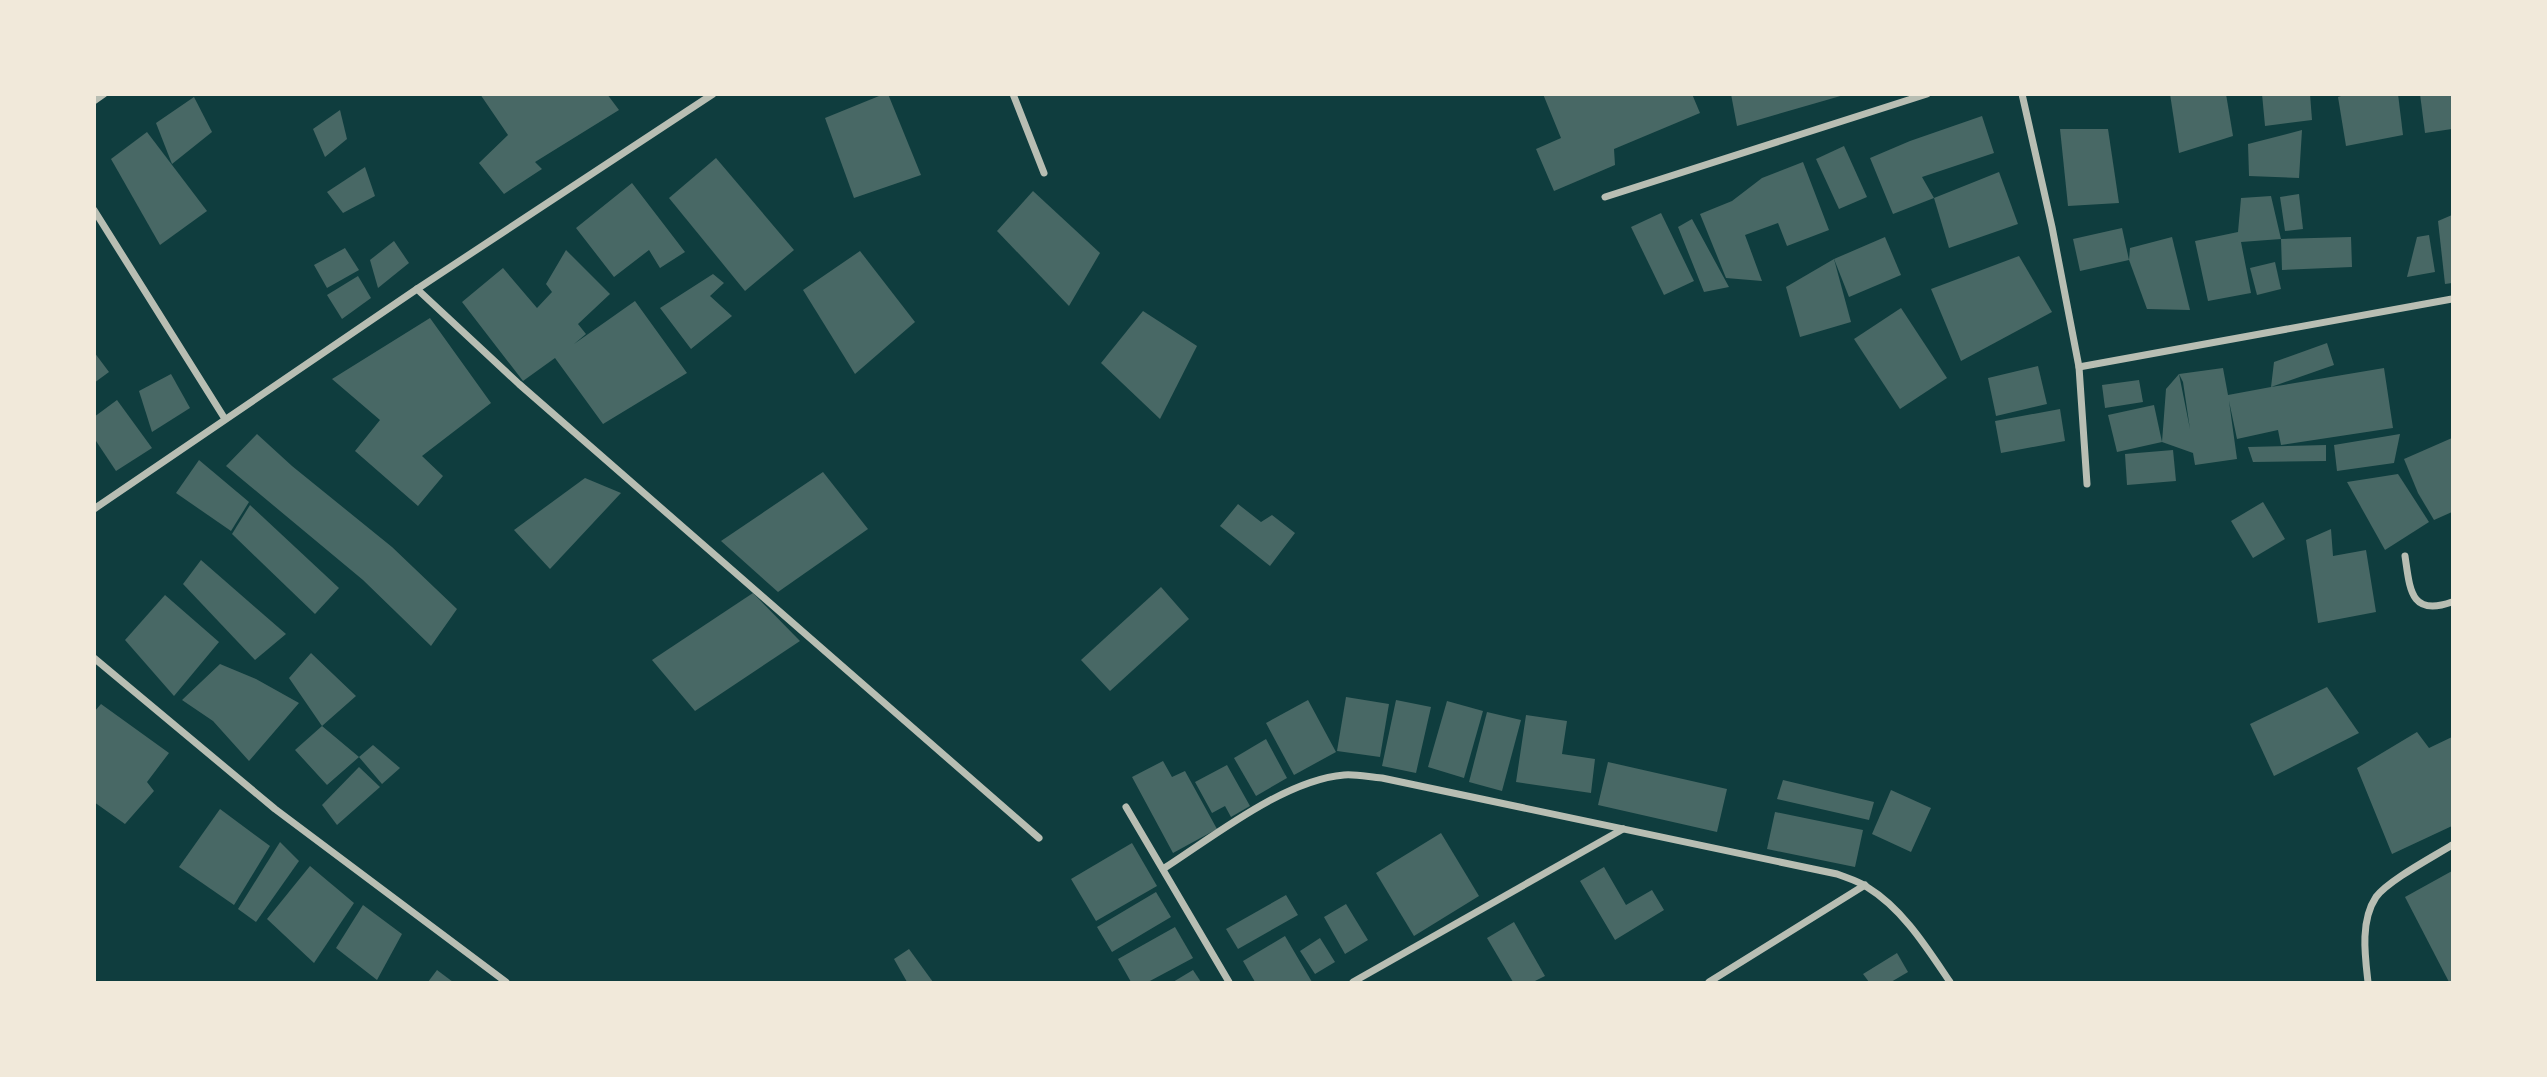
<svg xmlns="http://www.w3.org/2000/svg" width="2547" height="1077" font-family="Ubuntu,sans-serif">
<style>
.building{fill:#486865}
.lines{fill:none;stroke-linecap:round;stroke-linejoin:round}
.minor{stroke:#b8beb3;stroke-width:7}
</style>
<rect width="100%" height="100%" fill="#0f3d3e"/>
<!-- building -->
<g class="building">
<path d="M 480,94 L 607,94 L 619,110 L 535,162 L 542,169 L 504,194 L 479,163 L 508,135 Z"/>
<path d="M 884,94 L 888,94 L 921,175 L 854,198 L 825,118 Z"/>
<path d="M 1543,94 L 1692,94 L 1700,113 L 1614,149 L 1615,165 L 1554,191 L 1536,149 L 1561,138 Z"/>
<path d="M 1731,94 L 1844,94 L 1844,95 L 1737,126 Z"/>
<path d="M 2170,94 L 2226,94 L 2233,136 L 2179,153 Z"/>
<path d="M 2262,94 L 2310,94 L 2312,120 L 2265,126 Z"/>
<path d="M 2347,94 L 2398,94 L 2403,135 L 2346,146 L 2338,97 Z"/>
<path d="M 2420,94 L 2452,94 L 2452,129 L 2425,133 Z"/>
<path d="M 194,97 L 212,132 L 172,164 L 156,123 Z"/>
<path d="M 340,110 L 347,139 L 325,157 L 313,129 Z"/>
<path d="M 1982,116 L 1994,153 L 1922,177 L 1934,198 L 1893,214 L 1870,158 L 1910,141 Z"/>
<path d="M 2060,129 L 2108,129 L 2119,203 L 2068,206 Z"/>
<path d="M 2302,130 L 2299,178 L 2249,176 L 2248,144 Z"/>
<path d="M 147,132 L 207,211 L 160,245 L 111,159 Z"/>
<path d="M 1844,146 L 1867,197 L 1839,209 L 1816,159 Z"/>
<path d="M 716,158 L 794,250 L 745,291 L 669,198 Z"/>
<path d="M 1803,162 L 1829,230 L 1787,246 L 1778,223 L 1745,235 L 1762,281 L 1726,278 L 1700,214 L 1732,201 L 1762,178 Z"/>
<path d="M 365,167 L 375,196 L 343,213 L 327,192 Z"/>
<path d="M 1999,172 L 2018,224 L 1949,248 L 1934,198 Z"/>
<path d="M 632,183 L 685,252 L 660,268 L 649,250 L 614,277 L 576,228 Z"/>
<path d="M 1033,191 L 1100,253 L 1069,306 L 997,231 Z"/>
<path d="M 2299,194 L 2303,229 L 2285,231 L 2280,197 Z"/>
<path d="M 2271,196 L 2281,239 L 2351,237 L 2352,267 L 2282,270 L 2281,239 L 2241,242 L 2251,293 L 2208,301 L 2195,241 L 2238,232 L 2241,198 Z"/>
<path d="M 1661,213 L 1694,281 L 1664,295 L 1631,227 Z"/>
<path d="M 2452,215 L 2452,283 L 2445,284 L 2438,221 Z"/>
<path d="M 1692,219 L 1723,276 L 1729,287 L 1704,292 L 1678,227 Z"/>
<path d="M 2122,228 L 2129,260 L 2080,271 L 2073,239 Z"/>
<path d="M 2429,235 L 2435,272 L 2407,277 L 2417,237 Z"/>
<path d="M 1885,237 L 1901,275 L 1849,297 L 1834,259 Z"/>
<path d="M 2172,237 L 2190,310 L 2147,309 L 2129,260 L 2130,248 Z"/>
<path d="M 394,241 L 409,263 L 378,288 L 370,260 Z"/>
<path d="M 345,248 L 359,270 L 327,288 L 314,265 Z"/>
<path d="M 566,250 L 610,294 L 578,324 L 586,334 L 574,344 L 635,301 L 687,373 L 603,424 L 555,358 L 523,381 L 462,302 L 503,268 L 537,308 L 552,292 L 546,284 Z"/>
<path d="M 860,251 L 915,322 L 855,374 L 803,290 Z"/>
<path d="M 2019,256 L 2052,312 L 1961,361 L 1931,289 Z"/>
<path d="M 1834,259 L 1851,322 L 1800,337 L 1786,287 Z"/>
<path d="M 2275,262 L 2281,289 L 2257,295 L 2250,268 Z"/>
<path d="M 713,274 L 724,283 L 710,296 L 732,316 L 691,349 L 660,308 Z"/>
<path d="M 358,276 L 371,298 L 342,319 L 327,295 Z"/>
<path d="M 1901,308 L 1947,378 L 1900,409 L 1854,339 Z"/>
<path d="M 1143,311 L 1197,346 L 1160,419 L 1101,363 Z"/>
<path d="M 430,318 L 491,403 L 422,456 L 443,476 L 418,506 L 355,451 L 380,420 L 332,379 Z"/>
<path d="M 2327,343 L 2334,365 L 2271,387 L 2384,368 L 2393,428 L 2281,445 L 2278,430 L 2237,439 L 2229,401 L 2237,459 L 2195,465 L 2193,453 L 2162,442 L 2166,389 L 2179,374 L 2190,429 L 2183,382 L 2179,374 L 2223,368 L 2228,395 L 2271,387 L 2274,362 Z"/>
<path d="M 94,352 L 109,372 L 94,383 Z"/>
<path d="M 2038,366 L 2047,404 L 1996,416 L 1988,378 Z"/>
<path d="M 171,374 L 190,408 L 152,432 L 139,391 Z"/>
<path d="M 2139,380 L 2143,402 L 2105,408 L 2102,385 Z"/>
<path d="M 117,400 L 152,448 L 116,471 L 94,438 L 94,417 Z"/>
<path d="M 2154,405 L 2162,442 L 2117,452 L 2108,415 Z"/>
<path d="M 2060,409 L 2065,441 L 2001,453 L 1995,421 Z"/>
<path d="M 257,434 L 292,466 L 392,547 L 457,609 L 431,646 L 363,580 L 226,466 Z"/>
<path d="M 2400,434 L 2394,463 L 2337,471 L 2334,445 Z"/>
<path d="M 2452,438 L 2452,512 L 2434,520 L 2418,493 L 2404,459 Z"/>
<path d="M 2326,445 L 2326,461 L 2253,462 L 2248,447 Z"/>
<path d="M 2173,450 L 2176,481 L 2127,485 L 2125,454 Z"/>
<path d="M 199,460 L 249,502 L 231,531 L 176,493 Z"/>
<path d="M 823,472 L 868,529 L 778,592 L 721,541 Z"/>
<path d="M 2398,474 L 2429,522 L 2385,550 L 2347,482 Z"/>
<path d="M 585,478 L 621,493 L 550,569 L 514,530 Z"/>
<path d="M 2263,502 L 2285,539 L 2253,558 L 2231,521 Z"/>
<path d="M 1238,504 L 1261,522 L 1272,515 L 1295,533 L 1270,566 L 1220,526 Z"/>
<path d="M 250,505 L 339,588 L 315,614 L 232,534 Z"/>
<path d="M 2331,529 L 2333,556 L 2366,550 L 2376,612 L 2318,623 L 2306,540 Z"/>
<path d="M 201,560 L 286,634 L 255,660 L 183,584 Z"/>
<path d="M 1161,587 L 1189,619 L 1110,691 L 1081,660 Z"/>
<path d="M 753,593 L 800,641 L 695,711 L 652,660 Z"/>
<path d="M 165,595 L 219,642 L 174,696 L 125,640 Z"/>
<path d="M 311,653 L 356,696 L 322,726 L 359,757 L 327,785 L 295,750 L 322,726 L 289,678 Z"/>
<path d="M 220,664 L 256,679 L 299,703 L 249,761 L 213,721 L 182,700 Z"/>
<path d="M 2327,687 L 2359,733 L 2274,776 L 2250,724 Z"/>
<path d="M 1346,697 L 1389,704 L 1380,757 L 1337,751 Z"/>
<path d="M 1308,700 L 1336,752 L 1294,775 L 1266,723 Z"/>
<path d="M 1396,700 L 1431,707 L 1416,773 L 1382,766 Z"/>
<path d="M 1447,701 L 1483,711 L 1464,778 L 1428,767 Z"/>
<path d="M 101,704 L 169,753 L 147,782 L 154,791 L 125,824 L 94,802 L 94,712 Z"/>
<path d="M 1487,712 L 1521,720 L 1502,791 L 1469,782 Z"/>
<path d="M 1526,715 L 1567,721 L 1562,754 L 1595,759 L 1591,793 L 1516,782 Z"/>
<path d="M 2417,732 L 2429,748 L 2452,737 L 2452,826 L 2392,854 L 2357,768 Z"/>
<path d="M 1266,739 L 1287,778 L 1256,796 L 1234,758 Z"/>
<path d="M 373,745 L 400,768 L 382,784 L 359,757 Z"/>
<path d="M 1163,761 L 1172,777 L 1185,771 L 1217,829 L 1173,853 L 1132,777 Z"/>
<path d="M 1608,762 L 1727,789 L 1717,832 L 1598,805 Z"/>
<path d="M 1227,765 L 1250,806 L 1231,817 L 1225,806 L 1212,813 L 1195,782 Z"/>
<path d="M 359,767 L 380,787 L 337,825 L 322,805 Z"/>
<path d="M 1783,780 L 1874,802 L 1869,820 L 1777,799 Z"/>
<path d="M 1891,790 L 1931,808 L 1911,852 L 1872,834 Z"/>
<path d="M 220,809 L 270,846 L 234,905 L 179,867 Z"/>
<path d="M 1775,812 L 1863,830 L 1855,867 L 1767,849 Z"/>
<path d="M 1441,833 L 1479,896 L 1414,936 L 1376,873 Z"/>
<path d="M 280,842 L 299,861 L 256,922 L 238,909 Z"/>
<path d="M 1132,843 L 1157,886 L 1096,921 L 1071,879 Z"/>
<path d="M 310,866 L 354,903 L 314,963 L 267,919 Z"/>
<path d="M 1604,867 L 1626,905 L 1652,890 L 1664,910 L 1615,940 L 1580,881 Z"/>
<path d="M 2452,871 L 2452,982 L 2449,982 L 2405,897 Z"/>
<path d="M 1156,892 L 1171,917 L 1112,952 L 1097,927 Z"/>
<path d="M 1286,895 L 1298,915 L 1238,949 L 1226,929 Z"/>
<path d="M 1346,904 L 1368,940 L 1345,954 L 1324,917 Z"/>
<path d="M 363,905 L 402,934 L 377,980 L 336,948 Z"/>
<path d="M 1514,922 L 1545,976 L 1533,982 L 1513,982 L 1487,938 Z"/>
<path d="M 1175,927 L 1193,958 L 1148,982 L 1131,982 L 1118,959 Z"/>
<path d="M 1285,936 L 1312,982 L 1255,982 L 1243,961 Z"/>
<path d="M 1320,938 L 1335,962 L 1315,974 L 1300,951 Z"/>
<path d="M 909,949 L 933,982 L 907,982 L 894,959 Z"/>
<path d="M 1897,953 L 1908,972 L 1891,982 L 1869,982 L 1863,974 Z"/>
<path d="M 437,970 L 453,982 L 428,982 Z"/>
<path d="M 1193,970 L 1201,982 L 1173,982 Z"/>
</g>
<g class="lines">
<!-- minor -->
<g class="minor">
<path d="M 1013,94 L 1044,173"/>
<path d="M 2022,94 L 2052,227 L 2079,367 L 2087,484"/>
<path d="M 94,101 L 104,94"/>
<path d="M 1605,197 L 1927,94"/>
<path d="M 94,210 L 225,419"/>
<path d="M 417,289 L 519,384 L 1039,838"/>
<path d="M 2079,367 L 2452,299"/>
<path d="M 94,509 L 417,289 L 713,94"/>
<path d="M 2405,556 C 2410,589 2410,617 2452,602"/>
<path d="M 94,658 L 275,809 L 506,982"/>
<path d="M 1126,807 L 1229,982"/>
<path d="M 1163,869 C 1213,837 1284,780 1344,775 C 1356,774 1369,777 1382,778 L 1837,874 C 1847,878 1858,881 1867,887 C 1903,909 1927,948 1950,982"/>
<path d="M 1353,982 L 1623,829"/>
<path d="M 1709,982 L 1865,885"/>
<path d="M 2368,982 C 2365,956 2360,921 2376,897 C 2389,880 2433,857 2452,845"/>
</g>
</g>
<!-- border -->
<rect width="2547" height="1077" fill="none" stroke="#f1e9da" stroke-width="192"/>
</svg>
